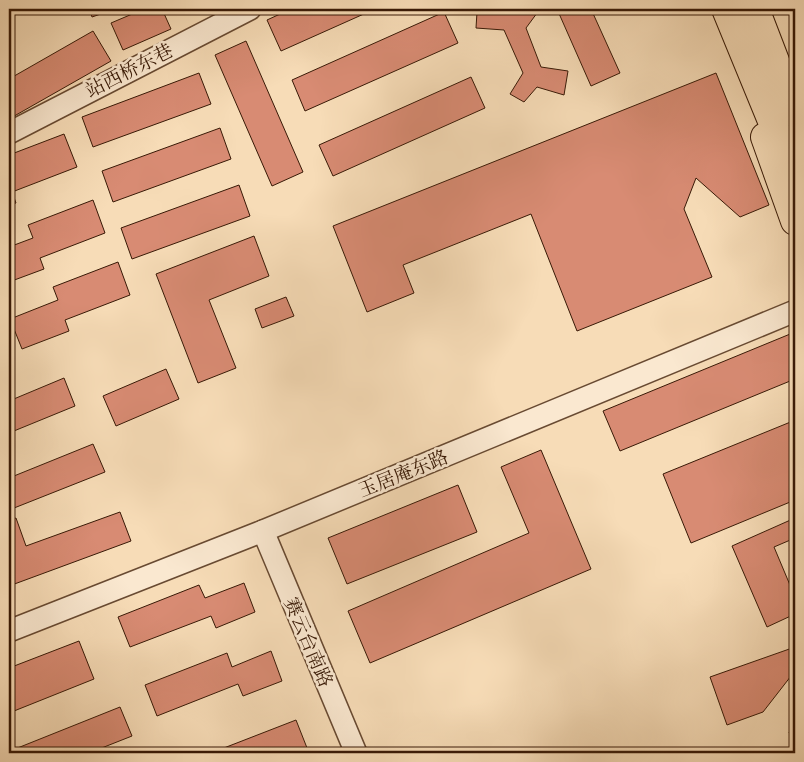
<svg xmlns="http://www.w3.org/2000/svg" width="804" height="762" font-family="'IM FELL DW Pica','Noto Serif SC',serif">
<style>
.building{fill:#d88b73;stroke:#381906}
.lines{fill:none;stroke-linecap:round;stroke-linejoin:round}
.minor-casing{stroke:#684a32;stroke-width:24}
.major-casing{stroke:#381906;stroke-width:30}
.highway-casing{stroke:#381906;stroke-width:30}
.minor{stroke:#fae8d0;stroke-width:21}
.major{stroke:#f7dcb7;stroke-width:28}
.highway{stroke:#f7dcb7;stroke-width:28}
.labels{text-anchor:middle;stroke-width:5;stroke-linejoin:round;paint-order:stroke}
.street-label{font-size:19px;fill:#381906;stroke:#fae8d0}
</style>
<rect width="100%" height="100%" fill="#f7dcb7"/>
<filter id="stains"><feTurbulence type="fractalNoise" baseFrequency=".004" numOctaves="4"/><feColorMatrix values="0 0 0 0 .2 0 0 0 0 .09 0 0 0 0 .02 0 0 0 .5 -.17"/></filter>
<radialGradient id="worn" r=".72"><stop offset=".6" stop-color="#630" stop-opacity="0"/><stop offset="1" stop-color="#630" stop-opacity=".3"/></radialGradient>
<!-- building -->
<g class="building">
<path d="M 89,9 L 115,9 L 92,17 Z"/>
<path d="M 144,9 L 162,9 L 171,29 L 123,50 L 111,23 Z"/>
<path d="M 291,9 L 375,9 L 281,51 L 267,20 Z"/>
<path d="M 510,9 L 540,9 L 526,28 L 541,67 L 568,71 L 564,95 L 537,87 L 524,102 L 510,94 L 523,73 L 504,30 L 476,28 L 477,12 L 507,13 Z"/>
<path d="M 557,9 L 591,9 L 620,73 L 591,86 Z"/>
<path d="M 444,12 L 458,43 L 305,111 L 292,80 Z"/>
<path d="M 93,31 L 111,61 L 9,119 L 9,79 Z"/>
<path d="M 246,41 L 303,172 L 272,186 L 215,55 Z"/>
<path d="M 199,73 L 211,104 L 93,147 L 82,117 Z"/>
<path d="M 716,73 L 769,205 L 740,217 L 696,178 L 684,209 L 712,277 L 577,331 L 531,214 L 403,265 L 414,293 L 367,312 L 333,226 Z"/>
<path d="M 471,77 L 485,108 L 333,176 L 319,145 Z"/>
<path d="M 220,128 L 231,159 L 113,202 L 102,171 Z"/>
<path d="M 64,134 L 77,167 L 12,192 L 16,203 L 9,205 L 9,155 Z"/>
<path d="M 239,185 L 250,216 L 132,259 L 121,228 Z"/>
<path d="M 93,200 L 105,233 L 40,258 L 44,269 L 9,282 L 9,247 L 33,238 L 28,225 Z"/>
<path d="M 254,236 L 269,276 L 209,300 L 236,368 L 198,383 L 156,274 Z"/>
<path d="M 118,262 L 130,295 L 65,320 L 69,331 L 22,349 L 10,319 L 58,300 L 53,287 Z"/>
<path d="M 286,297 L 294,316 L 262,328 L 255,309 Z"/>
<path d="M 795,332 L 795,379 L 620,451 L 603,411 Z"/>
<path d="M 166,369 L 179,399 L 116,426 L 103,396 Z"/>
<path d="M 64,378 L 75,406 L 9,433 L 9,401 Z"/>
<path d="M 793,421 L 795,426 L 795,500 L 691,543 L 663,474 Z"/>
<path d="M 93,444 L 105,472 L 9,510 L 9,478 Z"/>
<path d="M 541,450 L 591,569 L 370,663 L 348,611 L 529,533 L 501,467 Z"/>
<path d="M 458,485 L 477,532 L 347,584 L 328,538 Z"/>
<path d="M 120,512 L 131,541 L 9,586 L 9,520 L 16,518 L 26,546 Z"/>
<path d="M 795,518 L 795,538 L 774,547 L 795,597 L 795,614 L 767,627 L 732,546 Z"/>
<path d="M 244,583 L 255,612 L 216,628 L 211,616 L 130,647 L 118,617 L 199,585 L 205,598 Z"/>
<path d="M 79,641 L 94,679 L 9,713 L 9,668 Z"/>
<path d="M 795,647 L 795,675 L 791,676 L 763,712 L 727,725 L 710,677 Z"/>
<path d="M 271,651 L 282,681 L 243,696 L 238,684 L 157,716 L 145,685 L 227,653 L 232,667 Z"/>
<path d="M 120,707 L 132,736 L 89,753 L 17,753 L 15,749 Z"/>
<path d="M 296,720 L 309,753 L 211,753 Z"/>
<path d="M 795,729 L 795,748 L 789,732 Z"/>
<path d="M 768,748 L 770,753 L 754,753 Z"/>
</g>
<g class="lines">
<!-- minor casing -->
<g class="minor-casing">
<g id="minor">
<path d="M 9,133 L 250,9"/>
<path d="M 263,531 L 356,753"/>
<path d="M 9,631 L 263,531 L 795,311"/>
</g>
</g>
<!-- major casing -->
<g class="major-casing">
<path id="major" d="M 765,137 L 795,221"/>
</g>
<!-- highway casing -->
<g class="highway-casing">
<g id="highway">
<path d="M 726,9 L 795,177"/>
<path d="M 755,9 L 795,113"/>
</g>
</g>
<!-- minor -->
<use href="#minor" class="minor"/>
<!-- major -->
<use href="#major" class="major"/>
<!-- highway -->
<use href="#highway" class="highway"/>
</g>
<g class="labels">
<!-- street labels -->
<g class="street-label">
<text transform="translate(129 70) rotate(-27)" y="7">站西桥东巷</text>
<text transform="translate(403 473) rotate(-22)" y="7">玉居庵东路</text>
<text transform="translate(309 642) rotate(67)" y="7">赛云台南路</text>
</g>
</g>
<!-- margin -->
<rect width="804" height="762" fill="none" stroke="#f7dcb7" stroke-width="30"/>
<rect x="10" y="10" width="784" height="742" fill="none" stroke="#381906" stroke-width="2.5"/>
<rect x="15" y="15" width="774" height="732" fill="none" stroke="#381906"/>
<rect width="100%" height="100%" filter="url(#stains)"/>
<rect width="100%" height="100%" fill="url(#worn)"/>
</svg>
